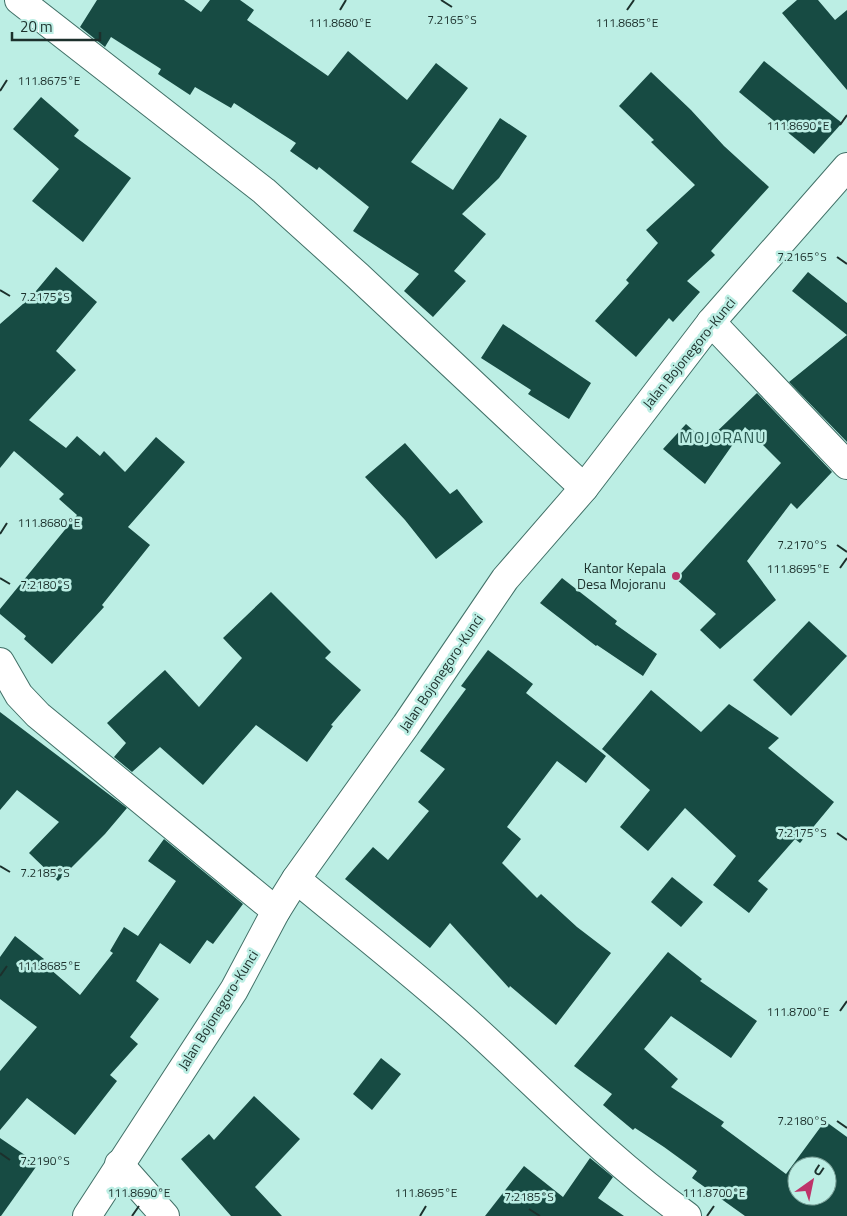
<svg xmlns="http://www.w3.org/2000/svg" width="847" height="1216" font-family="'Titillium Web',sans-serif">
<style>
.building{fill:#174b43;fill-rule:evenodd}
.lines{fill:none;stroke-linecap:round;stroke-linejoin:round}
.minor-casing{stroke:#417067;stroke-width:30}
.secondary-casing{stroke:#417067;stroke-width:30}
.minor{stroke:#fff;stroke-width:28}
.secondary{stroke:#fff;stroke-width:28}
.ticks{fill:none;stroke:#1c302c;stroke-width:2}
.poi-dot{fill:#be336a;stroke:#bceee4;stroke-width:2}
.labels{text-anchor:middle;stroke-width:5;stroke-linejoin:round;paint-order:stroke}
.street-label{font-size:14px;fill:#1c302c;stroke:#bceee4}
.poi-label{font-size:14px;fill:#1c302c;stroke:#bceee4;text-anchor:end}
.quarter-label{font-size:16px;letter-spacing:1px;fill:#2c5b53;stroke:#bceee4}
.ticks-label{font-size:12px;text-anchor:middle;fill:#1c302c;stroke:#bceee4;stroke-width:5;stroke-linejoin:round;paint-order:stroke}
</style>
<rect width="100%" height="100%" fill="#bceee4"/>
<!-- building -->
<g class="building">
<path d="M 97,0 L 184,0 L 201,12 L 210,0 L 240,0 L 254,10 L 247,20 L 328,76 L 348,51 L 407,100 L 436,63 L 468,88 L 411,162 L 453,190 L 500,118 L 527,136 L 499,178 L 462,214 L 486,234 L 454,271 L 466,281 L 433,317 L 404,291 L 419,274 L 353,231 L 369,207 L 319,167 L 317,170 L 290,151 L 296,143 L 234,103 L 231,108 L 195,87 L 190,95 L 158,74 L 161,69 L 111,37 L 105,47 L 80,27 Z"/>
<path d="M 797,0 L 818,0 L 835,20 L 847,10 L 847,90 L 782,13 Z"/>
<path d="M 764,61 L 842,123 L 814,154 L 739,92 Z"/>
<path d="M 651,72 L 691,110 L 724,146 L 769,187 L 711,251 L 715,255 L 687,281 L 700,292 L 673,322 L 669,318 L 636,357 L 595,321 L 629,283 L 626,280 L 658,243 L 646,230 L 695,185 L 651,142 L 654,140 L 619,106 Z"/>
<path d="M 41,97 L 79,130 L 74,136 L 131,178 L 83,242 L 32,201 L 59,169 L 13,129 Z"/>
<path d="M 56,267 L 97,302 L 56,351 L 76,370 L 29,420 L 66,448 L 77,436 L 100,456 L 104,451 L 125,472 L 156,437 L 185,462 L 128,527 L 150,545 L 102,605 L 104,607 L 52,664 L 24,639 L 26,636 L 0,614 L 0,609 L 77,515 L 59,499 L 64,494 L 14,451 L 0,468 L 0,324 L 31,297 Z"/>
<path d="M 808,272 L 847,303 L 847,442 L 789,382 L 847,335 L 792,291 Z"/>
<path d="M 503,324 L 591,383 L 569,419 L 528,394 L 531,390 L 481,358 Z"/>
<path d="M 757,393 L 832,472 L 797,509 L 791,503 L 747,561 L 776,600 L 720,649 L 700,630 L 716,614 L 676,579 L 781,463 L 745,427 L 705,484 L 663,449 L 686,424 L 706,442 Z"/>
<path d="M 405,443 L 450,494 L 457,489 L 483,522 L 436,559 L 405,520 L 365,477 Z"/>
<path d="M 562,578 L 617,621 L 615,624 L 657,654 L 643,676 L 597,645 L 596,646 L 540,603 Z"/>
<path d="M 271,592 L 331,652 L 325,658 L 361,690 L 331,725 L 333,726 L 307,762 L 256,725 L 203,785 L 160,747 L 132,772 L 114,757 L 126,743 L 107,723 L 165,670 L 199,707 L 242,658 L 223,638 Z"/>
<path d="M 809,621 L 847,656 L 791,716 L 753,680 Z"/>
<path d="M 488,650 L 533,684 L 526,693 L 606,756 L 586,783 L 557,761 L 507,827 L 521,839 L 502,863 L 537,898 L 541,894 L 577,927 L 611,953 L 556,1025 L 510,986 L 509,988 L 450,923 L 430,948 L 345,879 L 373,847 L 388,860 L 429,811 L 418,802 L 445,769 L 420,751 L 466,689 L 461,686 Z"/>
<path d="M 651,690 L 701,732 L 729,704 L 779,738 L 768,748 L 834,802 L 800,843 L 795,839 L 758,881 L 768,889 L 749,913 L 713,885 L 736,856 L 685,808 L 648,851 L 620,827 L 650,790 L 602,749 Z"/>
<path d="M 0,712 L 127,808 L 105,834 L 58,881 L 29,853 L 59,822 L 17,790 L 0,810 Z"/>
<path d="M 164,839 L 243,904 L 213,944 L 207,940 L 190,964 L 160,943 L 136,981 L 159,999 L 130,1037 L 138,1044 L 110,1075 L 117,1081 L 75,1135 L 27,1098 L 0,1130 L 0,1071 L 37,1027 L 0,999 L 0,957 L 15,936 L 44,959 L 42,962 L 80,995 L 113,953 L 110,951 L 124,927 L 138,936 L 176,881 L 148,861 Z"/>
<path d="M 672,877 L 703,902 L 681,927 L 651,902 Z"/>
<path d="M 668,952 L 702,979 L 700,981 L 757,1021 L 731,1058 L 671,1016 L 644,1049 L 678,1079 L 671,1087 L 724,1122 L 721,1126 L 786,1174 L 825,1121 L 847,1137 L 847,1216 L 745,1216 L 692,1178 L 697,1171 L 664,1147 L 635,1128 L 633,1130 L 603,1105 L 612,1094 L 574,1066 ZM 797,1166 L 827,1166 L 827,1196 L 797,1196 Z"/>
<path d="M 381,1058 L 401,1074 L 372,1110 L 353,1094 Z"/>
<path d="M 254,1096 L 300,1139 L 255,1187 L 282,1216 L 231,1216 L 181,1159 L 209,1134 L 214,1140 Z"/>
<path d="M 0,1138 L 38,1164 L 1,1216 L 0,1216 Z"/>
<path d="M 590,1158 L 613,1177 L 598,1198 L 624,1216 L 485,1216 L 524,1166 L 563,1197 Z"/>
</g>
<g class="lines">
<!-- minor casing -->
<g class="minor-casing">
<g id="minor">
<path d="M 19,0 L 264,191 L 358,276 L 584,488"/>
<path d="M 711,322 L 847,465"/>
<path d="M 0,662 L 19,695 L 38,715 L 276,911"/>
<path d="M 296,879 C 355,928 417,976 474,1028 C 545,1093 608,1159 687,1216"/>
<path d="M 119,1164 L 165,1216"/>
</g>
</g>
<!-- secondary casing -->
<g class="secondary-casing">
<path id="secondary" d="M 87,1216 L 234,990 L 276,911 L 296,879 L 406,725 L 505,579 L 584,488 L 711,322 L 847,167"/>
</g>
<!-- minor -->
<use href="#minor" class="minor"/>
<!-- secondary -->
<use href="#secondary" class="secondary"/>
</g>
<!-- ticks -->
<path class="ticks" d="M 441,0 L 452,7M 340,10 L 346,0M 627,10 L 634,0M 0,91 L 7,80M 840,125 L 847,115M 837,257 L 847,264M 0,290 L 10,296M 0,534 L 7,523M 837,545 L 847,552M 840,568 L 847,558M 0,578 L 10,584M 837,833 L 847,840M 0,866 L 10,872M 0,976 L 7,966M 840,1011 L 847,1001M 837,1121 L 847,1128M 0,1153 L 10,1160M 529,1209 L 540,1216M 132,1216 L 139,1206M 420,1216 L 426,1206M 707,1216 L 714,1206"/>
<!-- markers -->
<circle class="poi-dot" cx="676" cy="576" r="5"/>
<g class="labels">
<!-- street labels -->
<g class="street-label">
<text transform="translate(689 353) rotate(-51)" y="5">Jalan Bojonegoro-Kunci</text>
<text transform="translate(441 673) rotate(-56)" y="5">Jalan Bojonegoro-Kunci</text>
<text transform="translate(218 1010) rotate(-58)" y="5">Jalan Bojonegoro-Kunci</text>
</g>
<!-- poi labels -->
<g class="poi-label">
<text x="666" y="573">Kantor Kepala<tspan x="666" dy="16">Desa Mojoranu</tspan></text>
</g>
<!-- quarter labels -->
<g class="quarter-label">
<text x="723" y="443">MOJORANU</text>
</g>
</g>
<g class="ticks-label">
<text x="452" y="24">7.2165°S</text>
<text x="340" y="27">111.8680°E</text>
<text x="627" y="27">111.8685°E</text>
<text x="49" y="85">111.8675°E</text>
<text x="798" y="130">111.8690°E</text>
<text x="802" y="261">7.2165°S</text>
<text x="45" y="301">7.2175°S</text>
<text x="49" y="527">111.8680°E</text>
<text x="802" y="549">7.2170°S</text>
<text x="798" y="573">111.8695°E</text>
<text x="45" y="589">7.2180°S</text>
<text x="802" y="837">7.2175°S</text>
<text x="45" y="877">7.2185°S</text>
<text x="49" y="970">111.8685°E</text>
<text x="798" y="1016">111.8700°E</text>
<text x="802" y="1125">7.2180°S</text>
<text x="45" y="1165">7.2190°S</text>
<text x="139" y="1197">111.8690°E</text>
<text x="426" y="1197">111.8695°E</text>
<text x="714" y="1197">111.8700°E</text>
<text x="529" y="1201">7.2185°S</text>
</g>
<!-- north arrow -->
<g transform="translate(812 1181) rotate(33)"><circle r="24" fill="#bceee4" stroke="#7ca29a"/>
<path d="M0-4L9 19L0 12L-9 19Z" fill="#be336a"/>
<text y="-8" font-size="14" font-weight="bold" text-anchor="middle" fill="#1c302c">U</text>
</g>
<!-- scale -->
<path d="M12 32v8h88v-8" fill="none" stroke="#1c302c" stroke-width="2.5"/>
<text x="20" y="32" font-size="15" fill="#1c302c" stroke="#bceee4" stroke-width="4" paint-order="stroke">20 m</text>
</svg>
